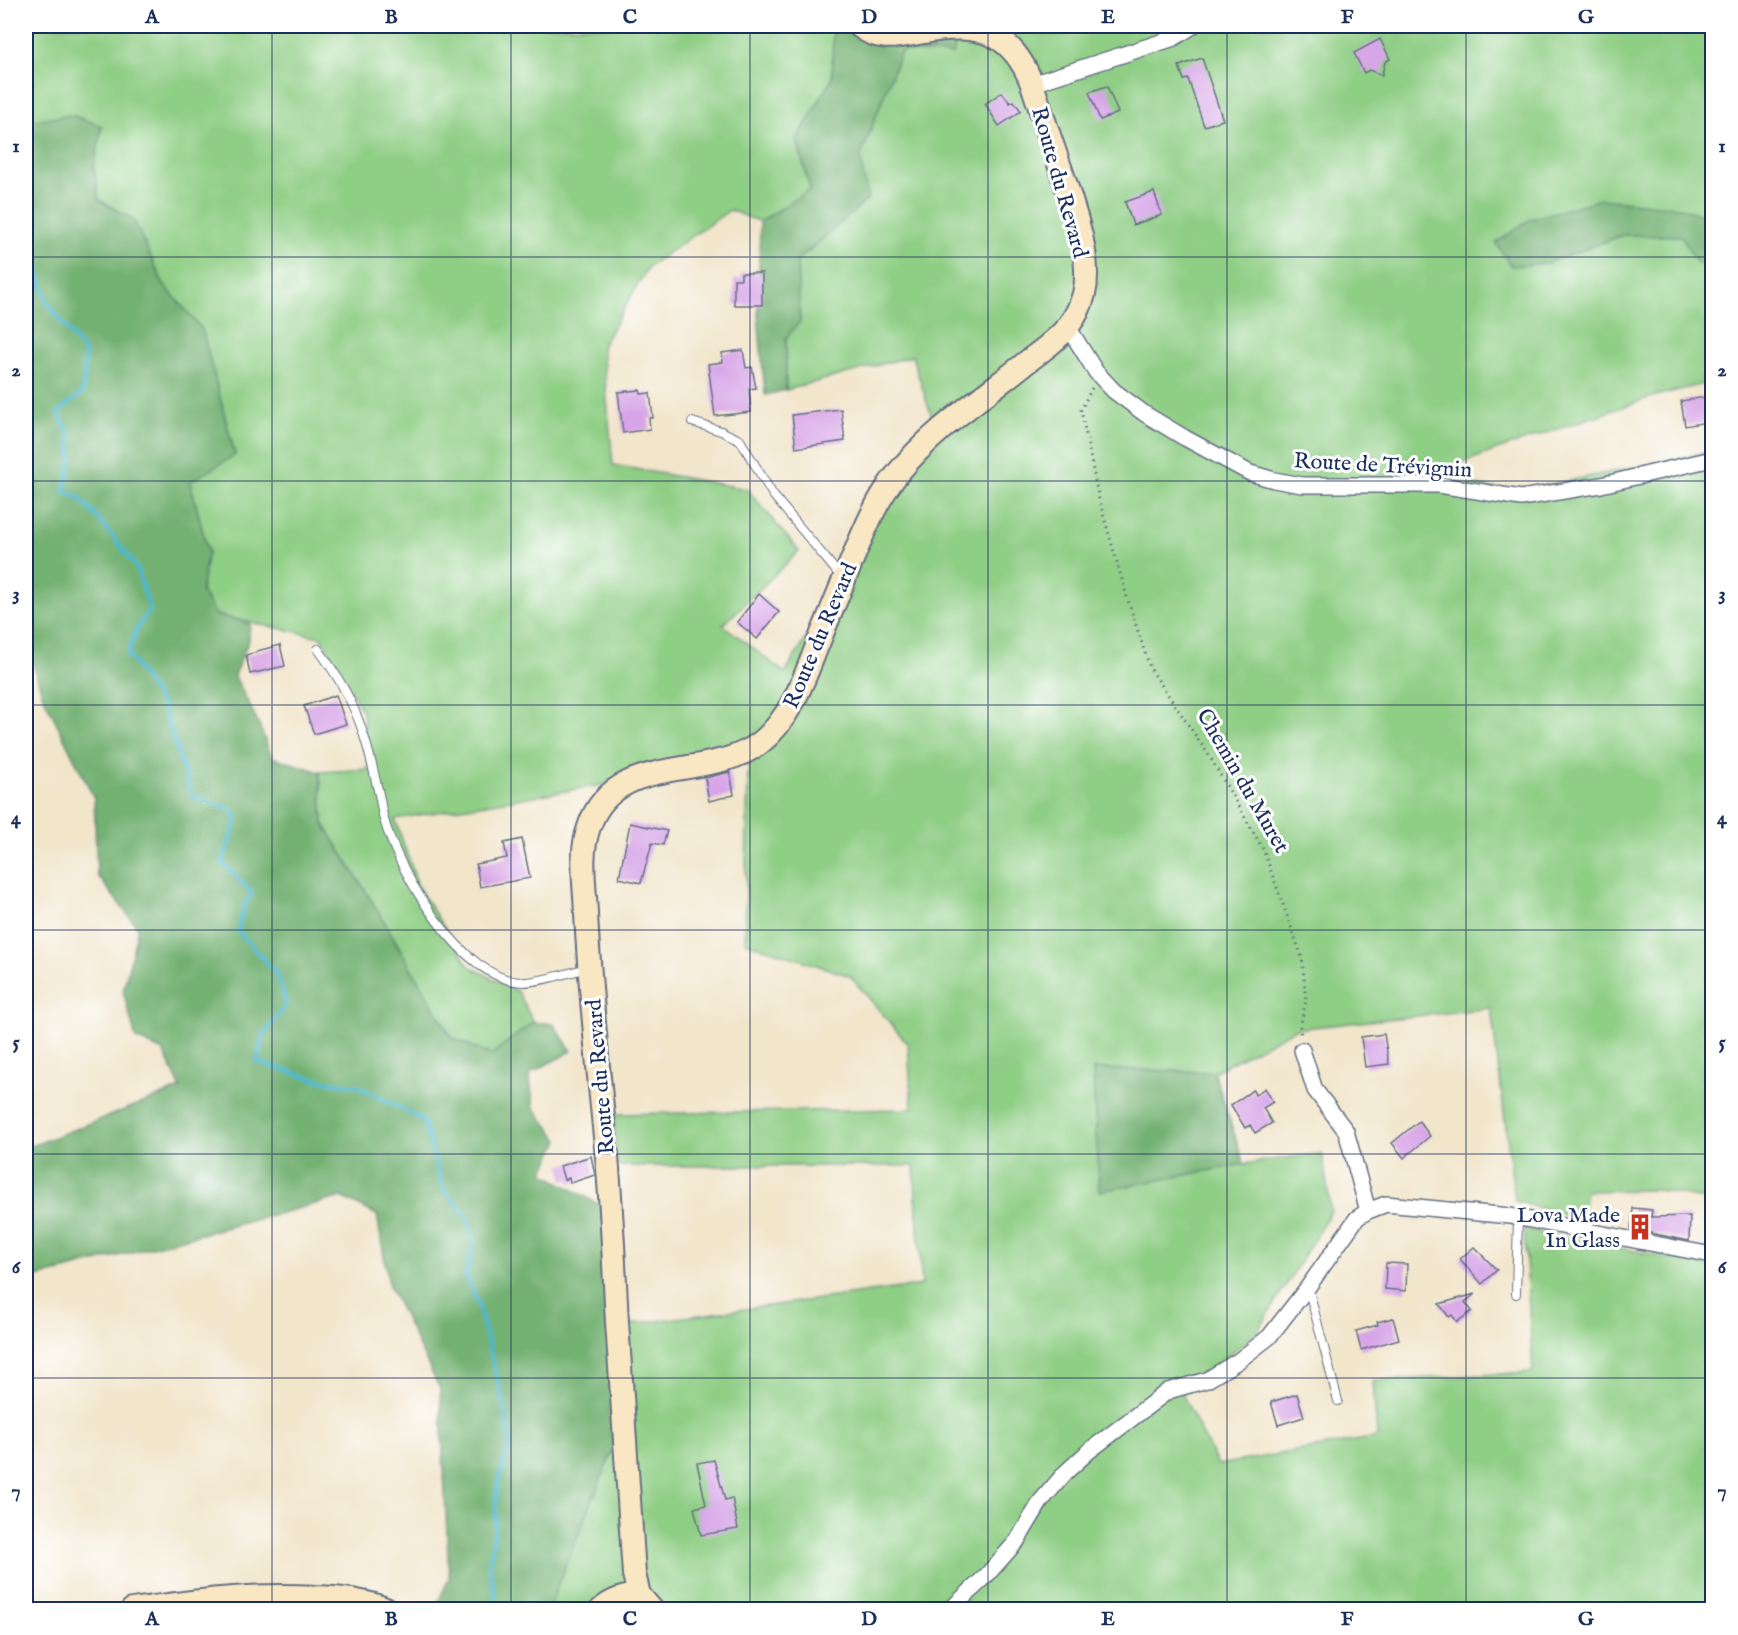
<svg xmlns="http://www.w3.org/2000/svg" width="1738" height="1635" font-family="'IM FELL English',serif">
<style>
.green{fill:#8fce85;stroke:#557e72;stroke-width:1.5}
.forest{fill:#73b172;stroke:#477068;stroke-width:1.5}
.lines{fill:none;stroke-linecap:round;stroke-linejoin:round}
.stream{stroke:#4eb7cc;stroke-width:4.5}
.building{fill:#d7a5e7}
.lane-casing{stroke:#666f84;stroke-width:10}
.street-casing{stroke:#666f84;stroke-width:18}
.secondary-casing{stroke:#666f84;stroke-width:26}
.path{stroke:#666f84;stroke-width:3;stroke-dasharray:1.5 4.5;stroke-linecap:butt}
.lane{stroke:#fff;stroke-width:8}
.street{stroke:#fff;stroke-width:15}
.secondary{stroke:#f9e7c3;stroke-width:22}
.grid{fill:none;stroke:#1b2f5e;stroke-width:1.5;stroke-opacity:0.55}
.labels{text-anchor:middle;stroke-width:6;stroke-linejoin:round;paint-order:stroke}
.street-label{font-size:22px;fill:#1b2f5e;stroke:#fff}
.poi-label{font-size:22px;fill:#1b2f5e;stroke:#fff;text-anchor:end}
.neatline{fill:none;stroke:#1b2f5e;stroke-width:2}
.grid-label{font-size:20px;text-anchor:middle;font-weight:bold;fill:#1b2f5e}
</style>
<rect width="100%" height="100%" fill="#fff"/>
<filter id="ink" filterUnits="userSpaceOnUse"><feTurbulence type="fractalNoise" baseFrequency=".0167" numOctaves="2"/><feDisplacementMap in="SourceGraphic" scale="12" xChannelSelector="R" yChannelSelector="G"/><feConvolveMatrix kernelMatrix="1 2 1 2 8 2 1 2 1" color-interpolation-filters="sRGB"/></filter>
<filter id="wash" filterUnits="userSpaceOnUse"><feTurbulence type="fractalNoise" baseFrequency=".008" numOctaves="4" result="noise"/><feDisplacementMap in="SourceGraphic" scale="24" xChannelSelector="R" yChannelSelector="G"/><feGaussianBlur stdDeviation="1.35" result="paint"/><feColorMatrix in="noise" values="0 0 0 0 0 0 0 0 0 0 0 0 0 0 0 0 0 1.4 0 .05"/><feComposite in="paint" operator="in"/></filter>
<g filter="url(#wash)">
<rect width="100%" height="100%" fill="#f1e5ca"/>
<!-- green -->
<path class="green" d="M 26,26 L 833,26 L 832,79 L 797,139 L 810,190 L 760,222 L 730,210 L 648,267 L 602,346 L 613,465 L 747,489 L 799,551 L 723,625 L 785,673 L 934,424 L 912,356 L 786,390 L 786,337 L 800,321 L 797,261 L 868,199 L 860,158 L 901,51 L 953,54 L 960,26 L 1712,26 L 1712,219 L 1679,207 L 1547,263 L 1623,235 L 1682,236 L 1697,263 L 1712,267 L 1712,382 L 1655,396 L 1497,450 L 1424,477 L 1446,482 L 1520,491 L 1712,451 L 1712,1201 L 1658,1190 L 1586,1191 L 1582,1220 L 1515,1201 L 1491,1008 L 1295,1029 L 1214,1072 L 1093,1069 L 1099,1191 L 1244,1164 L 1322,1153 L 1331,1211 L 1258,1331 L 1182,1394 L 1218,1465 L 1377,1437 L 1373,1381 L 1533,1372 L 1524,1229 L 1712,1266 L 1712,1609 L 549,1609 L 555,1592 L 613,1320 L 633,1324 L 922,1285 L 914,1166 L 618,1166 L 613,1114 L 912,1109 L 908,1044 L 850,976 L 745,942 L 748,761 L 395,819 L 419,889 L 469,966 L 518,992 L 533,1022 L 491,1055 L 451,1037 L 381,916 L 323,823 L 320,772 L 369,769 L 363,713 L 321,637 L 216,615 L 201,591 L 208,552 L 190,481 L 235,455 L 202,330 L 164,285 L 133,219 L 99,200 L 94,167 L 101,126 L 71,115 L 29,121 L 26,119 Z"/>
<!-- forest -->
<g class="forest">
<path d="M 833,26 L 848,31 L 851,26 L 960,26 L 953,54 L 901,51 L 860,158 L 868,199 L 797,261 L 800,322 L 786,338 L 786,390 L 765,395 L 758,316 L 760,222 L 810,190 L 797,139 L 832,79 Z"/>
<path d="M 71,115 L 102,126 L 94,167 L 99,200 L 133,219 L 164,285 L 202,329 L 235,455 L 190,482 L 208,552 L 201,591 L 216,615 L 250,623 L 249,640 L 234,675 L 257,720 L 272,757 L 320,772 L 323,823 L 381,916 L 451,1037 L 491,1055 L 533,1022 L 553,1024 L 572,1051 L 529,1074 L 534,1108 L 559,1140 L 543,1173 L 605,1208 L 614,1447 L 555,1592 L 549,1609 L 435,1609 L 449,1578 L 440,1389 L 389,1286 L 377,1215 L 342,1197 L 26,1280 L 26,1148 L 181,1088 L 163,1051 L 136,1039 L 123,991 L 138,928 L 97,875 L 94,798 L 42,694 L 26,639 L 26,119 L 29,121 Z"/>
<path d="M 1601,199 L 1679,207 L 1712,219 L 1712,267 L 1697,263 L 1681,236 L 1623,235 L 1547,263 L 1511,266 L 1496,243 L 1531,219 Z"/>
<path d="M 1093,1069 L 1214,1072 L 1244,1164 L 1099,1191 Z"/>
</g>
<g class="lines">
<!-- stream -->
<path class="stream" d="M 26,238 L 31,247 L 47,302 L 85,353 L 83,392 L 58,412 L 70,436 L 71,461 L 64,492 L 77,496 L 100,520 L 137,568 L 150,610 L 137,628 L 128,654 L 162,705 L 192,796 L 232,810 L 237,819 L 222,863 L 252,892 L 243,909 L 238,931 L 277,974 L 286,1004 L 262,1038 L 257,1062 L 318,1080 L 358,1086 L 423,1120 L 443,1189 L 467,1216 L 474,1242 L 466,1275 L 478,1304 L 503,1401 L 510,1442 L 497,1486 L 495,1527 L 489,1567 L 496,1597 L 491,1610"/>
</g>
<g id="blocks">
<!-- building -->
<g class="building">
<path d="M 1380,39 L 1390,59 L 1385,62 L 1382,75 L 1369,70 L 1364,73 L 1354,53 Z"/>
<path d="M 1202,58 L 1223,120 L 1204,126 L 1188,79 L 1184,80 L 1179,66 Z"/>
<path d="M 1107,86 L 1118,113 L 1100,120 L 1089,92 Z"/>
<path d="M 1002,92 L 1010,103 L 1014,101 L 1021,111 L 999,126 L 985,104 Z"/>
<path d="M 1154,192 L 1162,215 L 1133,225 L 1125,202 Z"/>
<path d="M 741,273 L 762,273 L 762,305 L 734,305 L 734,279 L 741,279 Z"/>
<path d="M 743,350 L 746,368 L 752,367 L 756,388 L 749,389 L 751,412 L 715,416 L 708,364 L 723,362 L 722,353 Z"/>
<path d="M 640,390 L 641,394 L 650,393 L 653,418 L 649,418 L 650,429 L 623,433 L 618,392 Z"/>
<path d="M 1711,396 L 1713,421 L 1685,426 L 1681,401 Z"/>
<path d="M 841,409 L 845,441 L 796,448 L 792,415 Z"/>
<path d="M 759,594 L 779,612 L 757,639 L 737,622 Z"/>
<path d="M 280,645 L 285,666 L 250,674 L 246,655 L 257,652 L 257,651 Z"/>
<path d="M 336,695 L 346,724 L 314,734 L 304,706 Z"/>
<path d="M 730,772 L 734,795 L 709,801 L 705,778 Z"/>
<path d="M 630,823 L 667,831 L 663,845 L 652,843 L 641,883 L 619,878 Z"/>
<path d="M 522,839 L 530,878 L 480,887 L 476,864 L 507,858 L 504,843 Z"/>
<path d="M 1384,1034 L 1389,1064 L 1365,1067 L 1361,1037 Z"/>
<path d="M 1265,1088 L 1273,1102 L 1263,1108 L 1272,1123 L 1255,1133 L 1250,1125 L 1245,1128 L 1231,1105 L 1253,1090 L 1255,1095 Z"/>
<path d="M 1419,1121 L 1430,1136 L 1404,1158 L 1392,1143 Z"/>
<path d="M 591,1156 L 595,1175 L 570,1183 L 569,1178 L 564,1180 L 560,1166 Z"/>
<path d="M 1633,1208 L 1652,1210 L 1651,1217 L 1690,1216 L 1689,1241 L 1631,1229 Z"/>
<path d="M 1474,1247 L 1497,1270 L 1482,1284 L 1460,1259 Z"/>
<path d="M 1386,1263 L 1407,1264 L 1406,1291 L 1385,1289 Z"/>
<path d="M 1475,1294 L 1465,1302 L 1472,1311 L 1457,1322 L 1452,1315 L 1449,1317 L 1439,1304 Z"/>
<path d="M 1393,1318 L 1399,1339 L 1361,1350 L 1356,1331 L 1378,1325 L 1377,1322 Z"/>
<path d="M 1297,1394 L 1304,1417 L 1278,1425 L 1271,1402 Z"/>
<path d="M 714,1460 L 725,1500 L 732,1498 L 738,1529 L 701,1535 L 694,1508 L 706,1505 L 697,1463 Z"/>
</g>
</g>
</g>
<g filter="url(#ink)">
<use href="#blocks" fill-opacity="0" stroke="#666f84" stroke-width="1.5"/>
<g class="lines">
<!-- lane casing -->
<g class="lane-casing">
<g id="lane">
<path d="M 692,422 L 721,431 L 740,440 L 773,495 L 842,578"/>
<path d="M 318,649 C 336,673 350,696 360,724 C 368,745 373,769 378,790 C 381,802 382,815 386,826 C 402,877 462,978 521,982 C 539,983 570,972 588,968"/>
<path d="M 1308,1287 L 1338,1401"/>
<path d="M 1516,1294 L 1518,1218"/>
</g>
</g>
<!-- street casing -->
<g class="street-casing">
<g id="street">
<path d="M 1032,84 L 1174,38 L 1193,26"/>
<path d="M 1068,327 L 1096,372 L 1114,391 L 1145,414 L 1185,438 L 1250,473 L 1274,480 L 1302,485 L 1439,485 L 1521,498 L 1601,485 L 1712,459"/>
<path d="M 1302,1050 L 1315,1090 L 1346,1131 L 1368,1211"/>
<path d="M 950,1610 L 986,1576 L 1017,1541 L 1041,1501 L 1066,1472 L 1089,1451 L 1168,1391 L 1207,1380 L 1238,1361 L 1269,1337 L 1308,1287 L 1357,1218 L 1368,1211 L 1386,1204 L 1510,1216 L 1712,1255"/>
</g>
</g>
<!-- secondary casing -->
<g class="secondary-casing">
<g id="secondary">
<path d="M 132,1610 C 192,1601 255,1593 316,1597 C 341,1598 364,1600 388,1610"/>
<path d="M 601,1610 C 612,1600 625,1596 639,1595"/>
<path d="M 652,1610 L 639,1595 L 634,1574 C 628,1490 622,1406 617,1322 C 614,1267 612,1212 607,1157 C 599,1076 590,995 586,914 C 585,885 579,855 589,827 C 614,751 709,782 760,743 C 790,720 804,679 817,646 C 828,619 839,592 850,565 C 863,533 876,500 898,473 C 932,430 981,399 1023,365 C 1038,353 1057,341 1069,325 C 1076,316 1081,305 1084,294 C 1093,258 1071,201 1060,167 C 1050,139 1041,111 1032,84 C 1012,31 977,22 925,32 C 899,36 880,43 859,26"/>
</g>
</g>
<!-- path -->
<g class="path">
<path d="M 1092,388 L 1081,410 L 1099,500 L 1130,607 L 1150,668 L 1210,757 L 1263,849 L 1302,957 L 1306,1001 L 1300,1027 L 1301,1035"/>
<path d="M 1709,446 L 1709,442 L 1712,439"/>
</g>
<!-- lane -->
<use href="#lane" class="lane"/>
<!-- street -->
<use href="#street" class="street"/>
<!-- secondary -->
<use href="#secondary" class="secondary"/>
</g>
</g>
<!-- grid -->
<path class="grid" d="M 272,26 L 272,1610M 511,26 L 511,1610M 750,26 L 750,1610M 988,26 L 988,1610M 1227,26 L 1227,1610M 1466,26 L 1466,1610M 26,257 L 1712,257M 26,481 L 1712,481M 26,705 L 1712,705M 26,930 L 1712,930M 26,1154 L 1712,1154M 26,1378 L 1712,1378"/>
<!-- icons -->
<defs>
<g id="building-bare" transform="scale(2.07)"><path d="M-4-6H4V6H1V3H-1V6H-4ZM-2.5-4.3h1.7v1.8h-1.7ZM.8-4.3h1.7v1.8H.8ZM-2.5-1h1.7V.8h-1.7ZM.8-1h1.7V.8H.8Z" fill="#c8321e" stroke="#fff" stroke-width="2.5" paint-order="stroke"/></g>
</defs>
<g fill-rule="evenodd">
<use href="#building-bare" x="1640" y="1227"/>
</g>
<g class="labels">
<!-- street labels -->
<g class="street-label">
<text transform="translate(1061 182) rotate(74)" y="8">Route du Revard</text>
<text transform="translate(1383 464) rotate(3)" y="8">Route de Trévignin</text>
<text transform="translate(819 635) rotate(-67)" y="8">Route du Revard</text>
<text transform="translate(1244 780) rotate(60)" y="8">Chemin du Muret</text>
<text transform="translate(599 1077) rotate(-95)" y="8">Route du Revard</text>
</g>
<!-- poi labels -->
<g class="poi-label">
<text x="1620" y="1222">Lova Made<tspan x="1620" dy="25">In Glass</tspan></text>
</g>
</g>
<!-- margin -->
<rect width="1738" height="1635" fill="none" stroke="#fff" stroke-width="66"/>
<rect x="33" y="33" width="1672" height="1569" class="neatline"/>
<g class="grid-label">
<text x="152" y="23">A</text>
<text x="391" y="23">B</text>
<text x="630" y="23">C</text>
<text x="869" y="23">D</text>
<text x="1108" y="23">E</text>
<text x="1347" y="23">F</text>
<text x="1586" y="23">G</text>
<text x="16" y="152">1</text>
<text x="1722" y="152">1</text>
<text x="16" y="376">2</text>
<text x="1722" y="376">2</text>
<text x="16" y="600">3</text>
<text x="1722" y="600">3</text>
<text x="16" y="824">4</text>
<text x="1722" y="824">4</text>
<text x="16" y="1048">5</text>
<text x="1722" y="1048">5</text>
<text x="16" y="1273">6</text>
<text x="1722" y="1273">6</text>
<text x="16" y="1497">7</text>
<text x="1722" y="1497">7</text>
<text x="152" y="1625">A</text>
<text x="391" y="1625">B</text>
<text x="630" y="1625">C</text>
<text x="869" y="1625">D</text>
<text x="1108" y="1625">E</text>
<text x="1347" y="1625">F</text>
<text x="1586" y="1625">G</text>
</g>
</svg>
